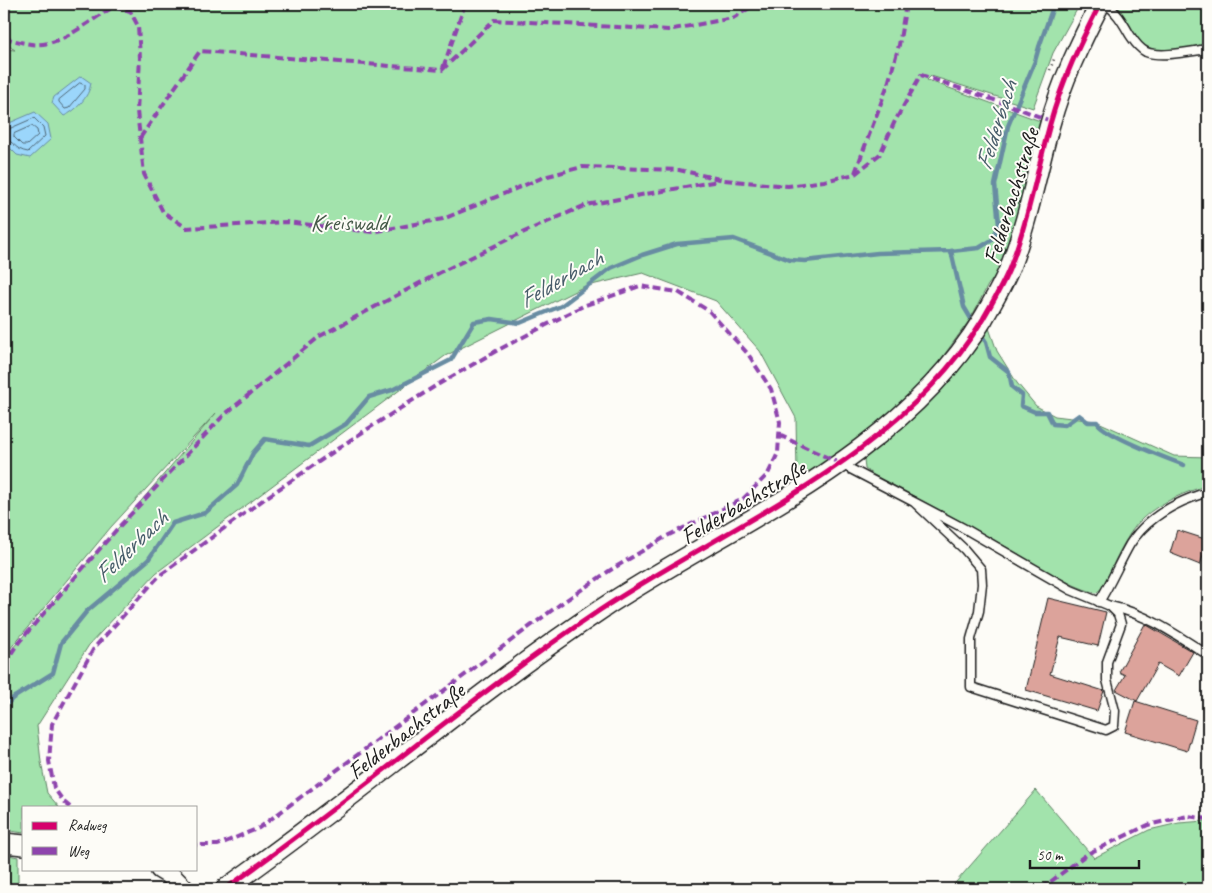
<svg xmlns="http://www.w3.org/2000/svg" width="1212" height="893" font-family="Caveat,sans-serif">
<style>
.green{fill:#a2e3ac;stroke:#5f8064}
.water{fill:#9bd6fb;stroke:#688ca2}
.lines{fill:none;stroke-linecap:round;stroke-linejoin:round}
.shore{stroke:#4f6675;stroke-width:1}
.stream{stroke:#688ca2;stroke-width:4.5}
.building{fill:#dca39b;stroke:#1c1c1c}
.service-casing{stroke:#1c1c1c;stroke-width:11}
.tertiary-casing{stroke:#1c1c1c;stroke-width:22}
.path{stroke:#1c1c1c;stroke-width:2.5;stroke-dasharray:1 4;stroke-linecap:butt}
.service{stroke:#fdfcf7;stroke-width:8}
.tertiary{stroke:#fdfcf7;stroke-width:19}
.quiet{stroke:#8e44ad;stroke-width:4;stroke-dasharray:8 4;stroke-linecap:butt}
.cycleway-casing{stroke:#fdfcf7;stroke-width:8}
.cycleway{stroke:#d6006c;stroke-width:5}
.labels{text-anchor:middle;stroke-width:4;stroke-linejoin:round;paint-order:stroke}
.street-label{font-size:24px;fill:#1c1c1c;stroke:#fdfcf7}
.park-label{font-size:24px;fill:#445847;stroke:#fdfcf7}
.water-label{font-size:25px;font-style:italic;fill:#485d6a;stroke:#fdfcf7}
</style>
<rect width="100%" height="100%" fill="#fdfcf7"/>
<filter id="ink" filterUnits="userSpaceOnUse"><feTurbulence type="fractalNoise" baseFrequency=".02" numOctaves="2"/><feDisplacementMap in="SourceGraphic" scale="10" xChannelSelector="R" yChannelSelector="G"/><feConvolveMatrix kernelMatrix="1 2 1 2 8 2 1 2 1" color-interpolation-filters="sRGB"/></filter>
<g filter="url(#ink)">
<!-- green -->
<g class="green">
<path d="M 4,4 L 1080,4 L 1053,53 L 1033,108 L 931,76 L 927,80 L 1043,122 L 1006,263 L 988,285 L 971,318 L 931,373 L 887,419 L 777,496 L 797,473 L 796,418 L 760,351 L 716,301 L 643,273 L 583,287 L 445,356 L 156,573 L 89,645 L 37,726 L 41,762 L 47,793 L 59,807 L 24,807 L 24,833 L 4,830 L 4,658 L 119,527 L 216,413 L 111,527 L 4,656 L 4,49 L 15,50 L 4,43 Z"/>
<path d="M 1117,4 L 1208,4 L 1208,44 C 1187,47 1151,59 1137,38 C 1129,28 1123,15 1117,4 Z"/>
<path d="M 990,323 L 989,328 L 997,351 L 1017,383 L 1036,406 L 1055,416 L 1096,421 L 1174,456 L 1208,457 L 1208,485 C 1186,492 1160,502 1143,518 C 1125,534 1113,567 1102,588 L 1096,593 C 1065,585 1029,560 1001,544 C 958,519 915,497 872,474 L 865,469 L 864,459 L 918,410 Z"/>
<path d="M 1036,790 L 1094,858 L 1149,830 L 1179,823 L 1205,821 L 1208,823 L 1208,889 L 950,889 Z"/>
<path d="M 4,854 L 18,857 L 18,889 L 4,889 Z"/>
</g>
<!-- water -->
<g class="water">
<path d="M 81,76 L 91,83 C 89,97 76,111 64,116 L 52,103 L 54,97 Z"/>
<path d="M 35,112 L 48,124 L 51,139 L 30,158 L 17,155 L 4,142 L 4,127 L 7,124 Z"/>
</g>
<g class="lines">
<!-- shore -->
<g class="shore">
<path d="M 80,83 L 85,85 L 85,89 L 69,108 L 65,109 L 59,102 L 59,100 Z"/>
<path d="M 32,126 L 37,130 L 38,135 L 27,145 L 22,145 L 14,137 L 14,134 Z"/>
<path d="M 4,131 L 34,118 L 43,127 L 45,136 L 28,152 C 14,150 14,140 4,139"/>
</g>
<!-- stream -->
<g class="stream">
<path d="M 951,251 L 964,307 L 973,322"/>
<path d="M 980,333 L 986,342 L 990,357 L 1009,372 L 1012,387 L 1022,395 L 1021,406 L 1035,412 L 1047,412 L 1053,424 L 1065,425 L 1079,415 L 1088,422 L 1097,422 C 1104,435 1168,459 1184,465"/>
<path d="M 4,707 L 13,698 L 53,673 L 61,643 L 87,611 L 148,560 L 173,523 L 205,513 L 237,485 L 253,453 L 265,439 L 309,446 L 346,424 L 369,397 L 392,390 L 451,360 L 474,322 L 492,319 L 520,323 L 561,306 L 611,268 L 642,255 L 677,244 L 734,239 L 790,260 L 805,261 L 878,253 L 951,251 L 979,248 L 992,240 L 999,225 L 995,185 L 1008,126 L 1035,61 L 1039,47 L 1054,4"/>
</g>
</g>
<!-- building -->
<g class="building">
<path d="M 1177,530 L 1208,540 L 1200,565 L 1170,553 Z"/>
<path d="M 1048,598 L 1106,612 L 1098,646 L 1060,637 L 1050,674 L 1104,691 L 1097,711 L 1026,690 Z"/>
<path d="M 1145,624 L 1193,652 L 1179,676 L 1158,664 L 1137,701 L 1116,690 L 1125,675 L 1119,672 Z"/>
<path d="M 1135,701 L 1196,720 L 1187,751 L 1125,732 Z"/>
</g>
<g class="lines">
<!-- service casing -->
<g class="service-casing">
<g id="service">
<path d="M 1106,4 C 1117,12 1123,23 1130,35 C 1134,41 1138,48 1146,52 C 1161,58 1192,51 1208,49"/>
<path d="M 841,464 L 914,502 L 964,549 L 981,569 L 982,584 L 979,611 L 971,639 L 971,687 L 1106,730 L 1114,726 L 1115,711 L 1107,680 L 1107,662 L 1121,624 L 1118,614 L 1110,606 L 1071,590 L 967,530 L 914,502"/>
<path d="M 1099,602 C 1111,583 1119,563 1130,544 C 1148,516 1178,501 1208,492"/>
<path d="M 1110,606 C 1147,614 1177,635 1208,655"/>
</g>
</g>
<!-- tertiary casing -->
<g class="tertiary-casing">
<g id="tertiary">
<path d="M 4,843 L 24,845"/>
<path d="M 160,869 L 170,875 L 184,889"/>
<path d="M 225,889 C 352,800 470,697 600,610 C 731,523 898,459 983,319 C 992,303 1003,285 1010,267 C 1028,221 1037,171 1050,124 C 1062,81 1080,43 1100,4"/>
</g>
</g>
<!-- path -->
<path class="path" d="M 1050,70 L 1054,59"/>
<!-- service -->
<use href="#service" class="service"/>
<!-- tertiary -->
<use href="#tertiary" class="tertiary"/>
<!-- quiet -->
<g class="quiet">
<path d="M 4,38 C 13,40 22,43 31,44 C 59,48 89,21 113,7 L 130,11 L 138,26 L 140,58 L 137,111 L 144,174 L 163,212 L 187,228 L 286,222 L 372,232 L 443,219 L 544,177 L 582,167 L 679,170 L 724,180 L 788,186 L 824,181 L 855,174 L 880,154 L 895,121 L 921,75 L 1009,105 L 1051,121"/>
<path d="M 443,68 L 465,4"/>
<path d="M 140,138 L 200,51 L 442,70 L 494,20 L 668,30 L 733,18 L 756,4"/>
<path d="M 855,173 L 888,84 L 899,45 L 906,4"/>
<path d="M 779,435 L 839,463"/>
<path d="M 4,664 L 19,642 L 117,529 L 223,416 L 320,336 L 439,273 L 513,237 L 586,205 L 718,181"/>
<path d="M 70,807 L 64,802 L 54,788 L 49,761 L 52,724 L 94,648 L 159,576 L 267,497 L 355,437 L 437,385 L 498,350 L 583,306 L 640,286 L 678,292 L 709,311 L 748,354 L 771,389 L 780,422 L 778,453 L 768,474 L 743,499 L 667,536 L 609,571 L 559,605 L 259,828 L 218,845 L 196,845"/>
<path d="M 1041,889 L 1087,854 L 1148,825 L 1188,816 L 1208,819"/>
</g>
<!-- cycleway casing -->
<g class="cycleway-casing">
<path id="cycleway" d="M 225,889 C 352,800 470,697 600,610 C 731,523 898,459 983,319 C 992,303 1003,285 1010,267 C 1028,221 1037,171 1050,124 C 1062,81 1080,43 1100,4"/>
</g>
<!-- cycleway -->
<use href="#cycleway" class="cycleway"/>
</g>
</g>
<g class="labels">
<!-- street labels -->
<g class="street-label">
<text transform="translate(1011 196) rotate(-73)" y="8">Felderbachstraße</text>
<text transform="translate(743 502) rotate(-31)" y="8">Felderbachstraße</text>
<text transform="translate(406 731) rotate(-38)" y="8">Felderbachstraße</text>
</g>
<!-- park labels -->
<g class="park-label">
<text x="349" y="230">Kreiswald</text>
</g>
<!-- water labels -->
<g class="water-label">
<text transform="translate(995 125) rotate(-73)" y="9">Felderbach</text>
<text transform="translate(560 278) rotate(-30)" y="9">Felderbach</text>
<text transform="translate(130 546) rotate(-44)" y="9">Felderbach</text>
</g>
</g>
<!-- margin -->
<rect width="1212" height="893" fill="none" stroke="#fdfcf7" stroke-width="20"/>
<rect x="10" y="10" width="1192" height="873" fill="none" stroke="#1c1c1c" stroke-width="2" filter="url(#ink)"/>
<!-- legend -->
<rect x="22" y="806" width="175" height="65" fill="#fdfcf7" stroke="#a3a29f"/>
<rect x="32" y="822" width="25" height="8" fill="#d6006c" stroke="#a3a29f"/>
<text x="68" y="830" font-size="15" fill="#1c1c1c">Radweg</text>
<rect x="32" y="847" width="25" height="8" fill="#8e44ad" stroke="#a3a29f"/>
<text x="68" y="856" font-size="15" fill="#1c1c1c">Weg</text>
<!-- scale -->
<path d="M1030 860v8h109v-8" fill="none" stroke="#1c1c1c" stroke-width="2.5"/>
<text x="1037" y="860" font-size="15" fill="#1c1c1c" stroke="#fdfcf7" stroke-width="4" paint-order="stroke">50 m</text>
</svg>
